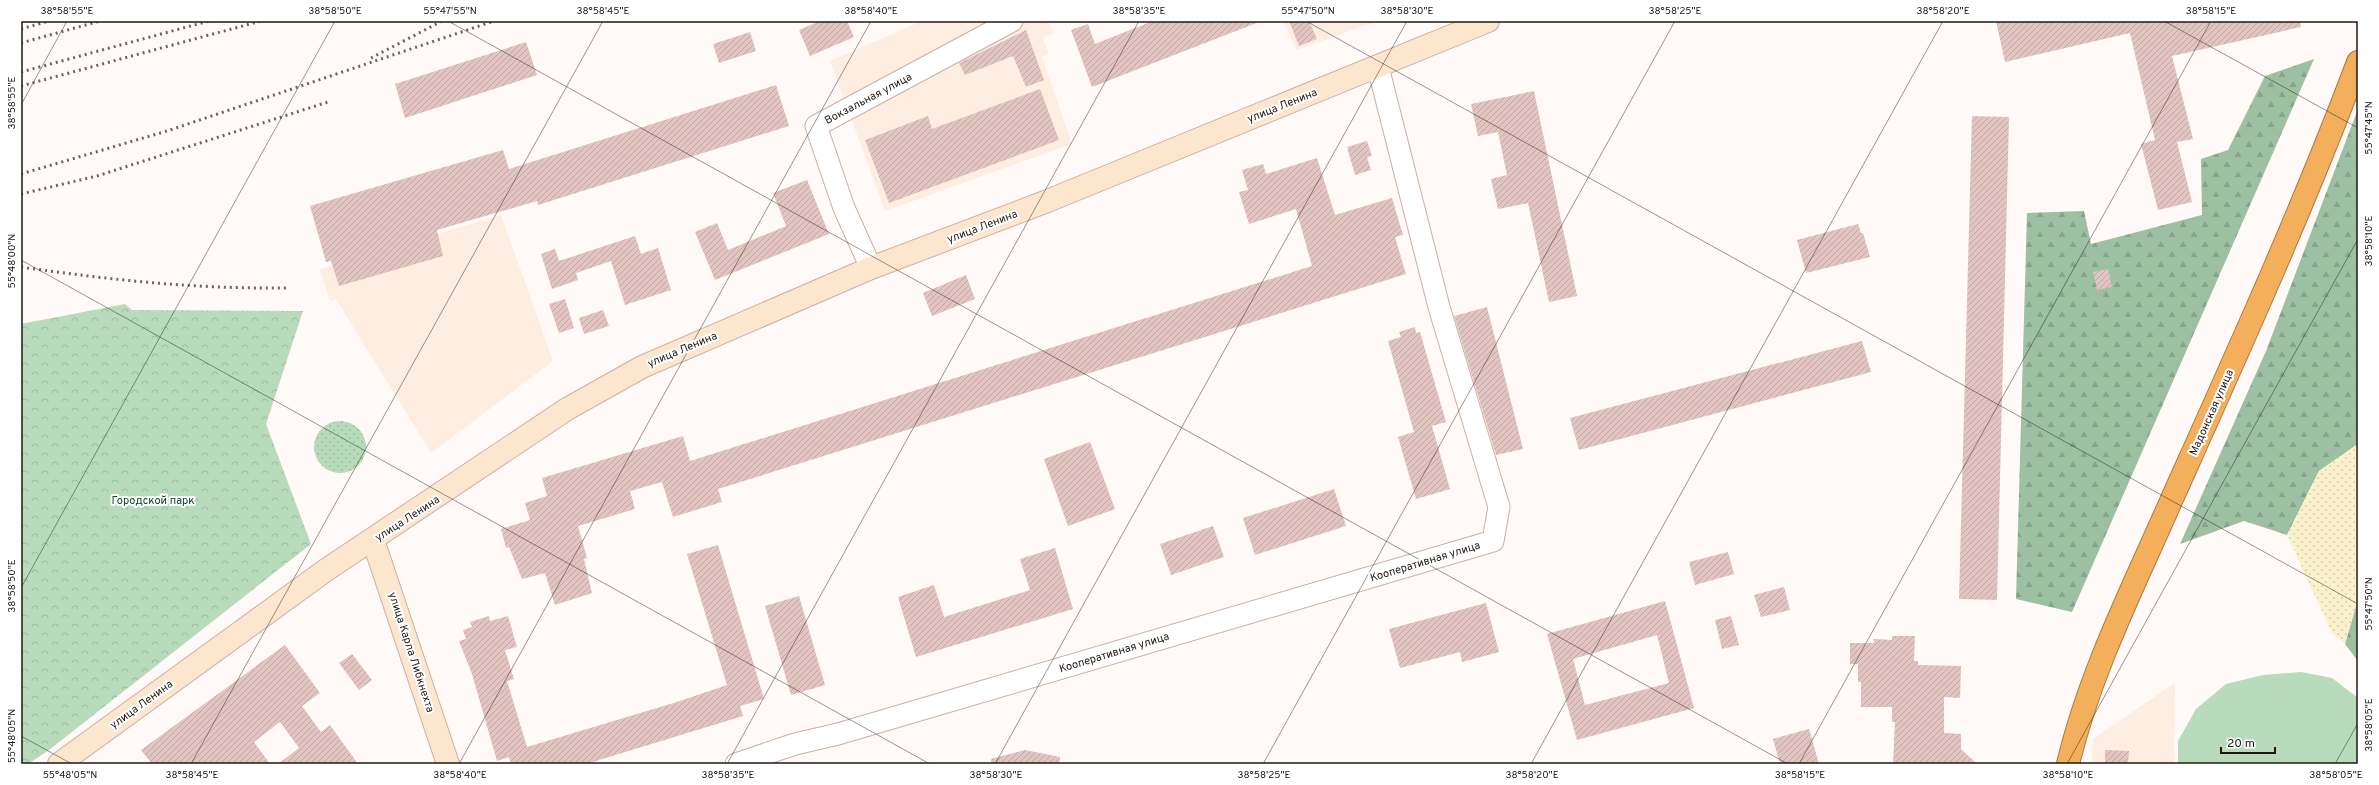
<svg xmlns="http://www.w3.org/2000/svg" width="2379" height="785" font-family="Overpass,sans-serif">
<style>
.commercial{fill:#fdeee1}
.grass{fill:url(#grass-dots)}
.forest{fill:url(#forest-firs)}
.sand{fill:url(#sand-dots)}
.park{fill:url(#park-crowns)}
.pitch{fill:#b7dbbb}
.building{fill:url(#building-hatch);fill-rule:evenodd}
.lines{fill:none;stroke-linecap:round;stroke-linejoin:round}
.street-casing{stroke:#cab0a5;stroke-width:23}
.secondary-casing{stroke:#cab0a5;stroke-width:24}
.highway-casing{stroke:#aa7a43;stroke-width:24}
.street{stroke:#fff;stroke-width:21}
.secondary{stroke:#fce7ce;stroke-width:22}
.highway{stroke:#f4af5d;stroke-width:22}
.rail{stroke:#6c6461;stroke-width:3;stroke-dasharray:2 4;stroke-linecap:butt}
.ticks{fill:none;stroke:#211814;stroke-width:1;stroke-opacity:0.45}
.labels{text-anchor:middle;stroke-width:4;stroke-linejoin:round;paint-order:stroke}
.street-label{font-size:11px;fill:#211814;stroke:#fff}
.park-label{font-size:11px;fill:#0c461e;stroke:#fff}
.neatline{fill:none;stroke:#211814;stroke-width:1.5}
.ticks-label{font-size:10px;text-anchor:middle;fill:#211814}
</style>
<defs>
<pattern id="grass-dots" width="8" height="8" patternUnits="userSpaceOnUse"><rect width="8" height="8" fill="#b7dbbb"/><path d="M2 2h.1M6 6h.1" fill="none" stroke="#9dbba0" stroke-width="1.8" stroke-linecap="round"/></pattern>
<pattern id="forest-firs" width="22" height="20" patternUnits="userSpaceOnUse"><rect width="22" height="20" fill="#9cc0a1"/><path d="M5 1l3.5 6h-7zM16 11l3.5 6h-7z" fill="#86a48a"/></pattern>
<pattern id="sand-dots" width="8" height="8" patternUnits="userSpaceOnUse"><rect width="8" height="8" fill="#fbf1cc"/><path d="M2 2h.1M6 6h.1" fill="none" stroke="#d7ceae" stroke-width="1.8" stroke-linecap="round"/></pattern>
<pattern id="park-crowns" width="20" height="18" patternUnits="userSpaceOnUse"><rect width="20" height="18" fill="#b7dbbb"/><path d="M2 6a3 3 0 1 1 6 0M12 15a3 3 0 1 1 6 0" fill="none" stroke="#9dbba0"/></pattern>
<pattern id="building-hatch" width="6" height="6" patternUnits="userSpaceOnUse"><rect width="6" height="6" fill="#e2c4c1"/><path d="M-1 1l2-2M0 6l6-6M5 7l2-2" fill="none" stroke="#c2a8a5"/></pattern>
</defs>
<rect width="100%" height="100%" fill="#fff9f7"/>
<!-- commercial -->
<g class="commercial">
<path d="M 922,21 L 1048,21 L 1054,33 L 1043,38 L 1049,54 L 1042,57 L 1072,144 L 885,211 L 830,61 Z"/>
<path d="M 1283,21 L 1377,21 L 1297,50 Z"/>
<path d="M 501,215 L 553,361 L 431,453 L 336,299 L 330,301 L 320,269 Z"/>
<path d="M 2175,683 L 2174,764 L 2092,764 L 2093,739 Z"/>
</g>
<!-- grass -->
<circle class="grass" cx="340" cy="447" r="26"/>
<!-- forest -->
<g class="forest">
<path d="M 2314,59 L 2072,612 L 2016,599 L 2027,213 L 2084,211 L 2091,244 L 2202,215 L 2201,159 L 2228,150 L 2265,76 Z"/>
<path d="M 2358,109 L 2358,444 L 2319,471 L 2287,535 L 2244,521 L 2180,544 L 2266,351 Z"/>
<path d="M 2358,599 L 2358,661 L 2345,644 Z"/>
</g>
<!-- sand -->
<path class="sand" d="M 2358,444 L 2358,599 L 2345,644 L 2332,633 L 2287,535 L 2319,471 Z"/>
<!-- park -->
<path class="park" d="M 125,304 L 132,310 L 303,311 L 266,424 L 311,544 L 49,750 L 28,764 L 21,764 L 21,324 Z"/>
<!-- pitch -->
<path class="pitch" d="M 2301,672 L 2332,678 L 2358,698 L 2358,764 L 2178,764 L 2178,741 L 2196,709 L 2226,684 L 2263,675 Z"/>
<!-- building -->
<g class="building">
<path d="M 820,21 L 847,21 L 854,37 L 810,56 L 799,30 Z"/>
<path d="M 1153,21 L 1259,21 L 1259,22 L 1092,87 L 1071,30 L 1088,24 L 1095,44 Z"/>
<path d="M 1289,21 L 1309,21 L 1317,39 L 1299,46 Z"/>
<path d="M 1996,21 L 2300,21 L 2301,27 L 2172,56 L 2193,139 L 2177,142 L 2192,202 L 2158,210 L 2141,144 L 2155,140 L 2130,33 L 2005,62 Z"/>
<path d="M 1026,30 L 1044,80 L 1026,87 L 1013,56 L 965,75 L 959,63 Z"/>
<path d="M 750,32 L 756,51 L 719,63 L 713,44 Z"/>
<path d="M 526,42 L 537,75 L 405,118 L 395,84 Z"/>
<path d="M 776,85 L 789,126 L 538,205 L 537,201 L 437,230 L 443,256 L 339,286 L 331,261 L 326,262 L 310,206 L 503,150 L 509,169 Z"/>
<path d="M 1040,89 L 1059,140 L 889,203 L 865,140 L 928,116 L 932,129 Z"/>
<path d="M 1534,91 L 1577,296 L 1549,302 L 1528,203 L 1498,209 L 1491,179 L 1507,175 L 1498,132 L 1478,136 L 1471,104 Z"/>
<path d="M 1972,116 L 2009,117 L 1997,600 L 1959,599 Z"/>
<path d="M 1367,141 L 1372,156 L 1367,157 L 1371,170 L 1355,175 L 1347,147 Z"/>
<path d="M 1317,158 L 1335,215 L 1392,198 L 1403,235 L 1395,237 L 1406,274 L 718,489 L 722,502 L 673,517 L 662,482 L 630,491 L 635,509 L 578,526 L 587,558 L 584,559 L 592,593 L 555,605 L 545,573 L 522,579 L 509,547 L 506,548 L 501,529 L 530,520 L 525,503 L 547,496 L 542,478 L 683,436 L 690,461 L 1312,266 L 1296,209 L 1249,224 L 1239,192 L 1248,190 L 1242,170 L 1263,164 L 1266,174 Z"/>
<path d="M 807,180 L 829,234 L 715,280 L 695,232 L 717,223 L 728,250 L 786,226 L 773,193 Z"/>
<path d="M 1858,224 L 1861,233 L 1863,233 L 1870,257 L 1806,273 L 1797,240 Z"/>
<path d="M 635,236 L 641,254 L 658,248 L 671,290 L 625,305 L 611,261 L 576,273 L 578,280 L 552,289 L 541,254 L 555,249 L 559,261 Z"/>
<path d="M 2108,269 L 2112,287 L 2097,290 L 2093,272 Z"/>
<path d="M 966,275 L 975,299 L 932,316 L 923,293 Z"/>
<path d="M 565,299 L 574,328 L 559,333 L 549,304 Z"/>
<path d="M 1487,307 L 1523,449 L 1496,455 L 1454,316 Z"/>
<path d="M 603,310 L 609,326 L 584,334 L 579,318 Z"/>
<path d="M 1415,327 L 1416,333 L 1420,332 L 1446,422 L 1432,426 L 1450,489 L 1416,499 L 1398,437 L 1414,432 L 1388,341 L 1401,337 L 1399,332 Z"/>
<path d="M 1862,341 L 1871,372 L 1579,450 L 1570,418 Z"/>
<path d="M 1090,442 L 1115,509 L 1068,526 L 1044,459 Z"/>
<path d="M 1334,489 L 1346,526 L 1255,555 L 1243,518 Z"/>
<path d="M 1213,526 L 1224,557 L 1171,575 L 1160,544 Z"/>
<path d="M 718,545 L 764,699 L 740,706 L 743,716 L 586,764 L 511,764 L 509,757 L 497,761 L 472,674 L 459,641 L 466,639 L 463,630 L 472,627 L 470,622 L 489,616 L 490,621 L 508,616 L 517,647 L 505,650 L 514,679 L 507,681 L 527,747 L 677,702 L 727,685 L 687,554 Z"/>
<path d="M 1055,548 L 1073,609 L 916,657 L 898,597 L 934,585 L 944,617 L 1030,590 L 1020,559 Z"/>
<path d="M 1728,552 L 1734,574 L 1695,585 L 1689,562 Z"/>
<path d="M 1784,587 L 1790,610 L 1761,617 L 1754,595 Z"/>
<path d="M 799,596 L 825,685 L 791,695 L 765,606 Z"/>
<path d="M 1665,601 L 1694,708 L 1577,740 L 1547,634 ZM 1657,635 L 1669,683 L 1585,705 L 1573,659 Z"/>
<path d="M 1486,603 L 1499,652 L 1462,662 L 1460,652 L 1400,668 L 1389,629 Z"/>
<path d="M 1731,616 L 1739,645 L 1722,649 L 1715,620 Z"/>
<path d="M 1892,636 L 1915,636 L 1914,661 L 1918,661 L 1918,665 L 1961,666 L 1960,698 L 1944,697 L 1944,733 L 1961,734 L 1961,749 L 1977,764 L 1893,764 L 1895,722 L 1892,722 L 1892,707 L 1861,707 L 1861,682 L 1858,682 L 1858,664 L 1850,664 L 1850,643 L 1874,643 L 1874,639 L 1892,640 Z"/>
<path d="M 285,645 L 320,693 L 302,706 L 321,732 L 330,725 L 358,764 L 278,764 L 299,748 L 280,722 L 254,742 L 270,764 L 152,764 L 141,750 Z"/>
<path d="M 352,654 L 372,680 L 359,690 L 339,663 Z"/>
<path d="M 1809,729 L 1819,764 L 1780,764 L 1773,739 Z"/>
<path d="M 1025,750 L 1060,757 L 1059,764 L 992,764 L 991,759 Z"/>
<path d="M 2105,750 L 2129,751 L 2128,764 L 2105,764 Z"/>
</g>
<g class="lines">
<!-- street casing -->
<g class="street-casing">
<g id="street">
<path d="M 871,268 L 844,208 L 816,126 L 1012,21"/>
<path d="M 736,764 L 795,744 L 838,734 L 1493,541 L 1499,507 L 1439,307 L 1378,67"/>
</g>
</g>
<!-- secondary casing -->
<g class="secondary-casing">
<g id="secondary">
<path d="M 373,540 L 448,764"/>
<path d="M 59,764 L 326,570 L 567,409 L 642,367 L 871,268 L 1045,202 L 1488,21"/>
</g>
</g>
<!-- highway casing -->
<g class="highway-casing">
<path id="highway" d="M 2068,764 C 2090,672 2133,588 2171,501 C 2236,356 2302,211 2358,62"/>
</g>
<!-- street -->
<use href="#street" class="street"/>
<!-- secondary -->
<use href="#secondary" class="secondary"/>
<!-- highway -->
<use href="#highway" class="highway"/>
<!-- rail -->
<g class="rail">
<path d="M 21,29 L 49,21"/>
<path d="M 21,43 L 100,21"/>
<path d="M 371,58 L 442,21"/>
<path d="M 21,72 L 209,21"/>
<path d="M 21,86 L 261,21"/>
<path d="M 21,174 L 167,131 L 494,21"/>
<path d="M 21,194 L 97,176 L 328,102"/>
<path d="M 21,267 C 112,280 194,289 287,288"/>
</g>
</g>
<!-- ticks -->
<path class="ticks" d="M 448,21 L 1788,764M 1306,21 L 2358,604M 2164,21 L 2358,128M 21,105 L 67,21M 21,260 L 930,764M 21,588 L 335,21M 21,736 L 72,764M 191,764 L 603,21M 459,764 L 871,21M 727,764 L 1139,21M 995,764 L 1407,21M 1263,764 L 1675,21M 1531,764 L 1943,21M 1799,764 L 2211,21M 2067,764 L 2358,239M 2335,764 L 2358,723"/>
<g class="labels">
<!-- street labels -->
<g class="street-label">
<text transform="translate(868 98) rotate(-28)" y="4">Вокзальная улица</text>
<text transform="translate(1282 105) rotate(-22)" y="4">улица Ленина</text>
<text transform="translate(982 226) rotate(-21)" y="4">улица Ленина</text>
<text transform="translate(682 349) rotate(-23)" y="4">улица Ленина</text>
<text transform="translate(2211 412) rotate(-66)" y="4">Мадонская улица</text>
<text transform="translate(407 518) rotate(-33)" y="4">улица Ленина</text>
<text transform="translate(1425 561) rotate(-17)" y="4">Кооперативная улица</text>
<text transform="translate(412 652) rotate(72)" y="4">улица Карла Либкнехта</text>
<text transform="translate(1114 652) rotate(-17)" y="4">Кооперативная улица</text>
<text transform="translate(141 704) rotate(-36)" y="4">улица Ленина</text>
</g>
<!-- park labels -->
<g class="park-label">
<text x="153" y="504">Городской парк</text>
</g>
</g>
<!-- border -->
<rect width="2379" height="785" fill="none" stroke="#ffffff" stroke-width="44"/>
<!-- scale -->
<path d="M2221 747v6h54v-6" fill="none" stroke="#211814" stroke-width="2"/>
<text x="2227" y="747" font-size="12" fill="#211814" stroke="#ffffff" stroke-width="3" paint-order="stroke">20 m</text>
<rect x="22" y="22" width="2335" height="741" class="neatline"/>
<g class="ticks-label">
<text x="67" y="14">38°58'55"E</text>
<text x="335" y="14">38°58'50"E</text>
<text x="450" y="14">55°47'55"N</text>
<text x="603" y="14">38°58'45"E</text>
<text x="871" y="14">38°58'40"E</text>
<text x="1139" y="14">38°58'35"E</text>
<text x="1308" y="14">55°47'50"N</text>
<text x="1407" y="14">38°58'30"E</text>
<text x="1675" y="14">38°58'25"E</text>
<text x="1943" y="14">38°58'20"E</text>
<text x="2211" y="14">38°58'15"E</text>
<text transform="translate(11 103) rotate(-90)" y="4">38°58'55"E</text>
<text transform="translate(2368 128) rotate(-90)" y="4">55°47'45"N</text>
<text transform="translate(2368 241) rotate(-90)" y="4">38°58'10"E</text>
<text transform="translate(11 261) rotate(-90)" y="4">55°48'00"N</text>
<text transform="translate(11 586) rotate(-90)" y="4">38°58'50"E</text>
<text transform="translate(2368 604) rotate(-90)" y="4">55°47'50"N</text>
<text transform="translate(2368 725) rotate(-90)" y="4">38°58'05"E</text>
<text transform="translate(11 736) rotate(-90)" y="4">55°48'05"N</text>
<text x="70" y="778">55°48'05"N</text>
<text x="192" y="778">38°58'45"E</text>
<text x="460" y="778">38°58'40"E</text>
<text x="728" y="778">38°58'35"E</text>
<text x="996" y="778">38°58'30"E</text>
<text x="1264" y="778">38°58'25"E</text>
<text x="1532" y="778">38°58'20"E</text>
<text x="1800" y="778">38°58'15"E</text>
<text x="2068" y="778">38°58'10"E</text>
<text x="2336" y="778">38°58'05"E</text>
</g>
</svg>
